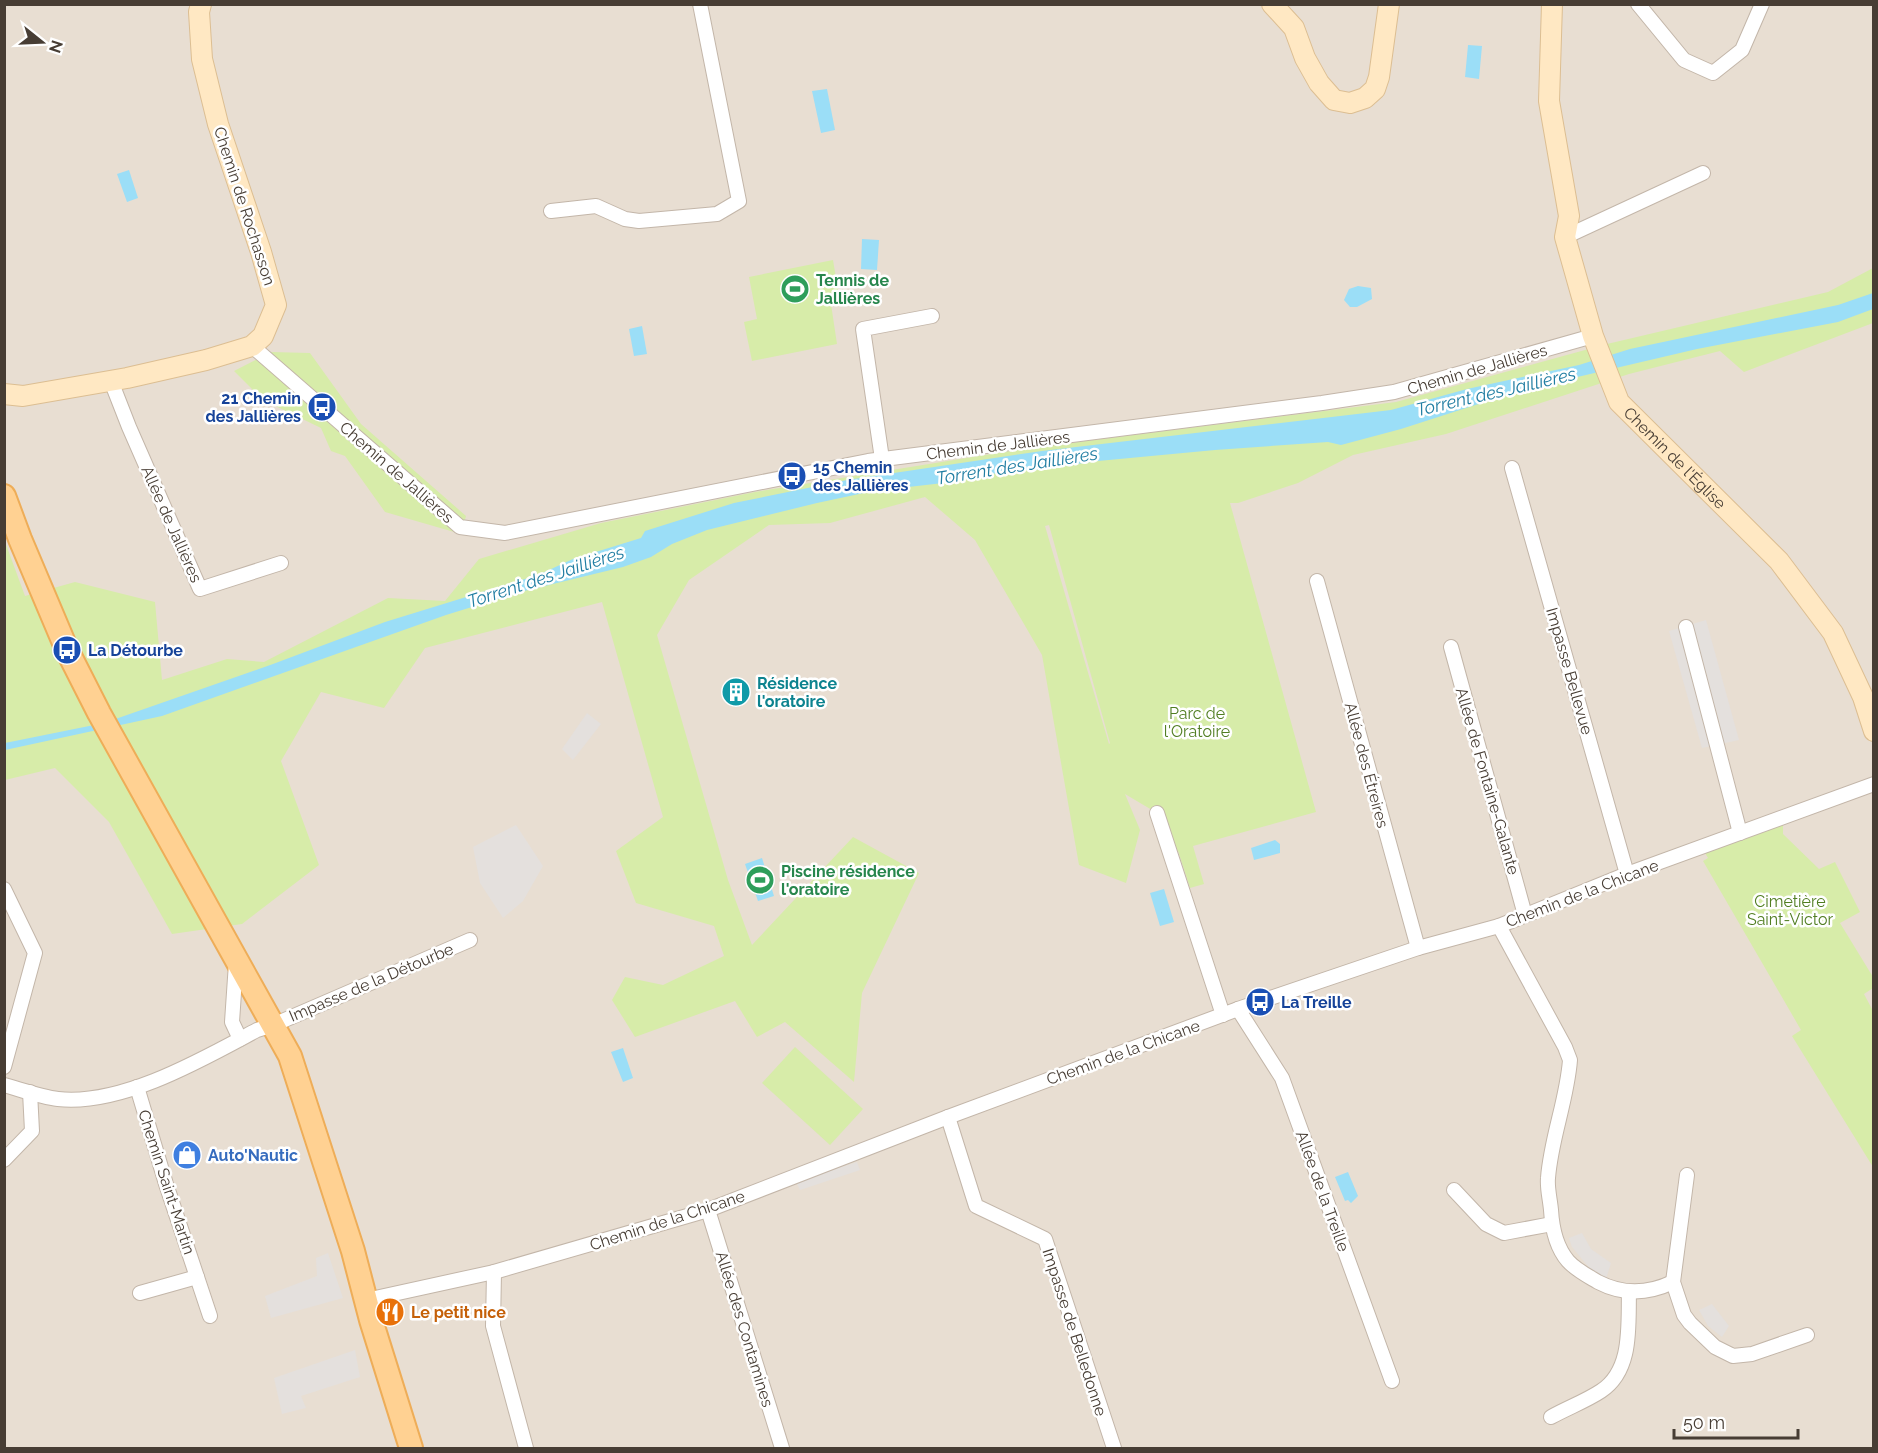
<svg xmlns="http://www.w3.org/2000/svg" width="1878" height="1453" font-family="Raleway,sans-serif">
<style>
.residential{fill:#e8ded2}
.green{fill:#d7eca9;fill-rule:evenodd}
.parking{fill:#e4e0dd}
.water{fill:#9bdef7}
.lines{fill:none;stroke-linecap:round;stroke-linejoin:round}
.street-casing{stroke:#c3b6a9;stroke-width:16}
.secondary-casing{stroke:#dcbe92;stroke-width:22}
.primary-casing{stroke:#eead58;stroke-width:26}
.street{stroke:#fff;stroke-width:14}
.secondary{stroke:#ffe8c3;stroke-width:20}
.primary{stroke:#ffd192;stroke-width:22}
.labels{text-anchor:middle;stroke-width:5;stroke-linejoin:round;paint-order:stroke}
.street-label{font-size:16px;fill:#473d34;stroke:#fff}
.leisure-label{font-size:16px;font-weight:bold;fill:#27864d;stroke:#fff;text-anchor:start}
.transit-label{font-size:16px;font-weight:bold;fill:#164399;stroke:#fff;text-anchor:start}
.culture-label{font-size:16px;font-weight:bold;fill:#0d838f;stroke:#fff;text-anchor:start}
.park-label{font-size:16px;fill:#517e22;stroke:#fff}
.shop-label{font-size:16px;font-weight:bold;fill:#366cbe;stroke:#fff;text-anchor:start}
.food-label{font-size:16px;font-weight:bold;fill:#c56008;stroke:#fff;text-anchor:start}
.water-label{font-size:18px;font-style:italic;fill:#207da2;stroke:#fff}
</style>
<rect width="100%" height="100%" fill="#f4ede4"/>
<!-- residential -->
<rect class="residential" x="5" y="5" width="1868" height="1443"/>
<!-- green -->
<g class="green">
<path d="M 833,260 L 840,302 L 831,304 L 837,344 L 752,361 L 744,322 L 757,319 L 749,277 Z"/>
<path d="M 1873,268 L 1873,323 L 1744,372 L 1720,351 L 1629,374 L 1446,434 L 1353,455 L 1298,483 L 1238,503 L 1230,503 L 1316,812 L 1193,846 L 1204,884 L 1190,888 L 1178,851 L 1171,852 L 1157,813 L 1125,794 L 1140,830 L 1126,883 L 1079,865 L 1042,655 L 975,540 L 925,497 L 830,523 L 769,525 L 689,580 L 657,635 L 728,880 L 752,945 L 853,837 L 919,873 L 862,993 L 854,1082 L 785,1022 L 757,1037 L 735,1001 L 635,1037 L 612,1000 L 625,977 L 663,985 L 724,956 L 714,926 L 636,903 L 616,851 L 663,817 L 602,602 L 425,648 L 384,708 L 321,692 L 281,761 L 319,865 L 242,924 L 172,934 L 109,822 L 55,768 L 5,780 L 4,539 L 25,596 L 75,582 L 155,602 L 162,680 L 227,659 L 264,662 L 388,598 L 445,601 L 479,559 L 601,523 L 755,492 L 1022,449 L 1396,402 L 1607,344 L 1828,292 ZM 1049,525 L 1110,743 L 1109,744 L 1045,526 Z"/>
<path d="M 271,352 L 310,353 L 361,424 L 466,516 L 461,534 L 385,512 L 345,456 L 331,451 L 321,428 L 263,400 L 234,371 Z"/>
<path d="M 1783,825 L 1783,834 L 1819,869 L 1835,862 L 1860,912 L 1840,923 L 1873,977 L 1873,988 L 1864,994 L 1873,1011 L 1873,1167 L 1792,1036 L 1801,1030 L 1703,861 L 1708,858 L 1705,853 Z"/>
<path d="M 795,1047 L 863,1109 L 830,1145 L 762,1083 Z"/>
</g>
<!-- parking -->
<g class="parking">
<path d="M 1706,620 L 1739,740 L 1702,748 L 1669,631 Z"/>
<path d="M 587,713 L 601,724 L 573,760 L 562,749 Z"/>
<path d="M 516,825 L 543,866 L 523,901 L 503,918 L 480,883 L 473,847 Z"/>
<path d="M 857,1162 L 860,1170 L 800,1190 L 796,1182 Z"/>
<path d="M 1582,1233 L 1591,1249 L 1611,1263 L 1606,1279 L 1591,1270 L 1572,1247 L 1569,1238 Z"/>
<path d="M 328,1253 L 343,1298 L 271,1318 L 265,1296 L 317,1276 L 316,1258 Z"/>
<path d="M 1712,1304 L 1729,1326 L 1722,1337 L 1708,1326 L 1699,1310 Z"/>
<path d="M 355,1350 L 360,1377 L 301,1396 L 306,1408 L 282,1414 L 274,1378 Z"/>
</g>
<!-- water -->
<g class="water">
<path d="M 1468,45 L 1482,46 L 1479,79 L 1465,77 Z"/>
<path d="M 827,89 L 835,130 L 821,133 L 812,91 Z"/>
<path d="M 129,170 L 138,198 L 127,202 L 117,174 Z"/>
<path d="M 862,239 L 879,240 L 877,270 L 861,269 Z"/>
<path d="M 1358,286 L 1371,288 L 1372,299 L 1357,307 L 1350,307 L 1344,300 L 1349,289 Z"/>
<path d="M 1873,293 L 1873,309 L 1838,322 L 1697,349 L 1522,390 L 1401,429 L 1341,445 L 1328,442 L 1215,450 L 1098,461 L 1034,470 L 1012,470 L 952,482 L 873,491 L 817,503 L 707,530 L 672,544 L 651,557 L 623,567 L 524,591 L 446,615 L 162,716 L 5,750 L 5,743 L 104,723 L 273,664 L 385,622 L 538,575 L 573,559 L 641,538 L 645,531 L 734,503 L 847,480 L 1042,451 L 1391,410 L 1467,389 L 1579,365 L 1630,349 L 1838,305 Z"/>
<path d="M 642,326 L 647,354 L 634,356 L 629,329 Z"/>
<path d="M 1275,840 L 1280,844 L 1280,853 L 1254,860 L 1251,848 Z"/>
<path d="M 762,858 L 774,896 L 758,901 L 745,864 Z"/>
<path d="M 1164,889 L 1174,922 L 1160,926 L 1150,893 Z"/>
<path d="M 623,1048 L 633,1078 L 623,1082 L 611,1052 Z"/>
<path d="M 1348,1172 L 1358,1196 L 1351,1203 L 1348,1200 L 1345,1201 L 1335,1177 Z"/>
</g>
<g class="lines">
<!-- street casing -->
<g class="street-casing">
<g id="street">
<path d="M 1638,4 L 1684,60 L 1713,73 L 1742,50 L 1762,4"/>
<path d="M 551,211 L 596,206 L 625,219 L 639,221 L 717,214 L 739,201 L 700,4"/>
<path d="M 1565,237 L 1703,173"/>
<path d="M 252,346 L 460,527 L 505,533 L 868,461 L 1322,403 L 1394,392 L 1593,336"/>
<path d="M 111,381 L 129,427 L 200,589 L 281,563"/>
<path d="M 882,459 L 863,329 L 932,316"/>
<path d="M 1512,468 L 1627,874"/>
<path d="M 1317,581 L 1418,948"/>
<path d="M 1686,627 L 1740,833"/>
<path d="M 1451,647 L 1525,915"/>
<path d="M 1157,813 L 1223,1015"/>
<path d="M 4,889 L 35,953 L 4,1067"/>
<path d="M 1499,926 L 1565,1047 L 1570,1060 C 1567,1100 1551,1138 1548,1178 C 1547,1188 1550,1199 1551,1210 C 1552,1227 1556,1247 1568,1261 C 1576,1270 1588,1276 1598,1282 C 1623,1295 1648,1294 1673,1282"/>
<path d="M 236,963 L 232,1022 L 240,1039"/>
<path d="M 1238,1009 L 1282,1078 L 1392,1381"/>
<path d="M 4,1085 C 22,1090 41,1097 58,1099 C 122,1106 203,1059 257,1030 L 273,1025 L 470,940"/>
<path d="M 137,1087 L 166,1184 L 210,1316"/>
<path d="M 948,1117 L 976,1206 L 1045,1239 L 1114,1448"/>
<path d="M 4,1160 L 32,1131 L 30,1092"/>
<path d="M 1687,1175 L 1673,1282 L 1684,1315 L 1690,1323 L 1715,1347 L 1733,1356 L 1752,1354 L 1807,1335"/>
<path d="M 1454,1190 L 1486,1224 L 1504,1233 L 1552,1224"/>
<path d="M 708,1210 L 782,1448"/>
<path d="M 494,1272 L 493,1326 L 526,1448"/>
<path d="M 140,1293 L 197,1277"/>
<path d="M 366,1300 L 494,1272 L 708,1210 L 948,1117 L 1238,1009 L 1418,948 L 1499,926 L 1627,874 L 1874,784"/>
<path d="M 1551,1417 C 1567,1408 1586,1401 1601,1391 C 1633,1370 1628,1325 1629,1292"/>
</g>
</g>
<!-- secondary casing -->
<g class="secondary-casing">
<g id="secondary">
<path d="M 1272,4 L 1294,28 L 1305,58 L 1319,83 L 1334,100 L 1350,103 L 1365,98 L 1375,89 L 1379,77 L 1389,4"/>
<path id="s1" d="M 1552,4 L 1549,101 L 1569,216 L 1565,237 L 1593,336 L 1619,402 L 1779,561 L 1833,633 L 1863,697 L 1874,731"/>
<path d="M 4,394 L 23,396 L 127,378 L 206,360 L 252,346 L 263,336 L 276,305 L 261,252 L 218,124 L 202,59 L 199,12 L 201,4"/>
</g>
</g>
<!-- primary casing -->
<g class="primary-casing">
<path id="primary" d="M 4,496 L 20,539 L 67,650 L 99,713 L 290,1056 L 353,1251 L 371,1320 L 411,1448"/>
</g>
<!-- street -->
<use href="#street" class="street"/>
<!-- secondary -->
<use href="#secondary" class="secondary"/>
<!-- primary -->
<use href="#primary" class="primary"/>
</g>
<!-- icons -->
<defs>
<g id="stadium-disc" transform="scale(1.5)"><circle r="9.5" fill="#2e9e5b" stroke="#fff"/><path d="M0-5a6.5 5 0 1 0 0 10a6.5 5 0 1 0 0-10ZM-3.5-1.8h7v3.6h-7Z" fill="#fff"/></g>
<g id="bus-disc" transform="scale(1.5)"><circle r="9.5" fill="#1a4fb4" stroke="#fff"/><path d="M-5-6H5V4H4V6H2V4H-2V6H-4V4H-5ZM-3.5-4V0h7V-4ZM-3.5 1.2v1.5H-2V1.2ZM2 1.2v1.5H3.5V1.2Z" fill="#fff"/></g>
<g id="building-disc" transform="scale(1.5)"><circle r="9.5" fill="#0f9aa8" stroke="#fff"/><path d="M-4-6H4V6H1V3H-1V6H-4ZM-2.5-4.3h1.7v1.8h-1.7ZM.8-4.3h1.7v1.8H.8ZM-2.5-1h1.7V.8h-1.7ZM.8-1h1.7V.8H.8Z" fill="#fff"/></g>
<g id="shop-disc" transform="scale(1.5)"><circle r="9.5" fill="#3f7fe0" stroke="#fff"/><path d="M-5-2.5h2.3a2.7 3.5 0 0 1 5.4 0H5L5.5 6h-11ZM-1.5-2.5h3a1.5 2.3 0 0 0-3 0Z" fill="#fff"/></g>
<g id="restaurant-disc" transform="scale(1.5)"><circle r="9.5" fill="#e8710a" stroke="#fff"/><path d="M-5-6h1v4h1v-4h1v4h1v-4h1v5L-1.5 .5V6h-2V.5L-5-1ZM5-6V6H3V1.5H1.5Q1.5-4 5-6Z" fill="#fff"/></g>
</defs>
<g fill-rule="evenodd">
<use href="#stadium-disc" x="795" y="289"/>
<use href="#bus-disc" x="322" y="407"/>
<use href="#bus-disc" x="792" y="476"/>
<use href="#bus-disc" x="67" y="650"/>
<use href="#building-disc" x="736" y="692"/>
<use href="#stadium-disc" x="760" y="880"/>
<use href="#bus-disc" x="1260" y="1002"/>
<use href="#shop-disc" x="187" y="1155"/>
<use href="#restaurant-disc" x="390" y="1312"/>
</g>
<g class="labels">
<!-- street labels -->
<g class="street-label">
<text transform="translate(245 206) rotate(72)" y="6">Chemin de Rochasson</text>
<text transform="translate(1477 369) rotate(-16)" y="6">Chemin de Jallières</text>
<text transform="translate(998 445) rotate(-7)" y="6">Chemin de Jallières</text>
<text dy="6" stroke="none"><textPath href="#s1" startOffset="488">Chemin de l'Église</textPath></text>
<text transform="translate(397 472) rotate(41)" y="6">Chemin de Jallières</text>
<text transform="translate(172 524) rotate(66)" y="6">Allée de Jallières</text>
<text transform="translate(1570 671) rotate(74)" y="6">Impasse Bellevue</text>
<text transform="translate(1367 765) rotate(75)" y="6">Allée des Étreires</text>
<text transform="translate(1488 781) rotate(74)" y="6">Allée de Fontaine-Galante</text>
<text transform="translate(1582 893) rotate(-21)" y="6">Chemin de la Chicane</text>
<text transform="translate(371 982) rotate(-23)" y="6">Impasse de la Détourbe</text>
<text transform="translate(1123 1052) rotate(-20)" y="6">Chemin de la Chicane</text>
<text transform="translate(167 1182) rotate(72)" y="6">Chemin Saint-Martin</text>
<text transform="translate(1323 1191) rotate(70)" y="6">Allée de la Treille</text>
<text transform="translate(667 1220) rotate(-18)" y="6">Chemin de la Chicane</text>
<text transform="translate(745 1329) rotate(73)" y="6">Allée des Contamines</text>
<text transform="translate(1075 1332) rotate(72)" y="6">Impasse de Belledonne</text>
</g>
<!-- leisure labels -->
<g class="leisure-label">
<text x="816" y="286">Tennis de<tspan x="816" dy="18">Jallières</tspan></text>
<text x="781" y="877">Piscine résidence<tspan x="781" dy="18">l'oratoire</tspan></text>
</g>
<!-- transit labels -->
<g class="transit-label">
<text x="301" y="404" text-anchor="end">21 Chemin<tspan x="301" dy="18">des Jallières</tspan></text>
<text x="813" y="473">15 Chemin<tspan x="813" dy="18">des Jallières</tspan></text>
<text x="88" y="656">La Détourbe</text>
<text x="1281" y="1008">La Treille</text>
</g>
<!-- culture labels -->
<g class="culture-label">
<text x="757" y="689">Résidence<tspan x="757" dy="18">l'oratoire</tspan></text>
</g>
<!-- park labels -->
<g class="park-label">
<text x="1197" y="719">Parc de<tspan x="1197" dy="18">l'Oratoire</tspan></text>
<text x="1790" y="907">Cimetière<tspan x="1790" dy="18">Saint-Victor</tspan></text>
</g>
<!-- shop labels -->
<g class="shop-label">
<text x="208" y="1161">Auto'Nautic</text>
</g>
<!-- food labels -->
<g class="food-label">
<text x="411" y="1318">Le petit nice</text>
</g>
<!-- water labels -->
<g class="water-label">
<text transform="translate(1496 392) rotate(-13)" y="6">Torrent des Jaillières</text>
<text transform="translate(1017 466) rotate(-9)" y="6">Torrent des Jaillières</text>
<text transform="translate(546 577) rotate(-18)" y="6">Torrent des Jaillières</text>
</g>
</g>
<!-- border -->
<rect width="1878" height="1453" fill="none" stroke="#473d34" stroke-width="12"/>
<!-- north arrow -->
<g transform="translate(42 42) rotate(108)" stroke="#ffffff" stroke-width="4.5" paint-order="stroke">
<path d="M0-4.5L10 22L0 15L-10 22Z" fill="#473d34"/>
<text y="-9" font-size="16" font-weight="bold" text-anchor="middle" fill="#473d34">N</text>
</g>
<!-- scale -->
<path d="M1674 1429v9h124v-9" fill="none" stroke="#473d34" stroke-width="3"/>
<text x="1683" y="1429" font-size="18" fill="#473d34" stroke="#ffffff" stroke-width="4.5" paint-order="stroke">50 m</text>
</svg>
